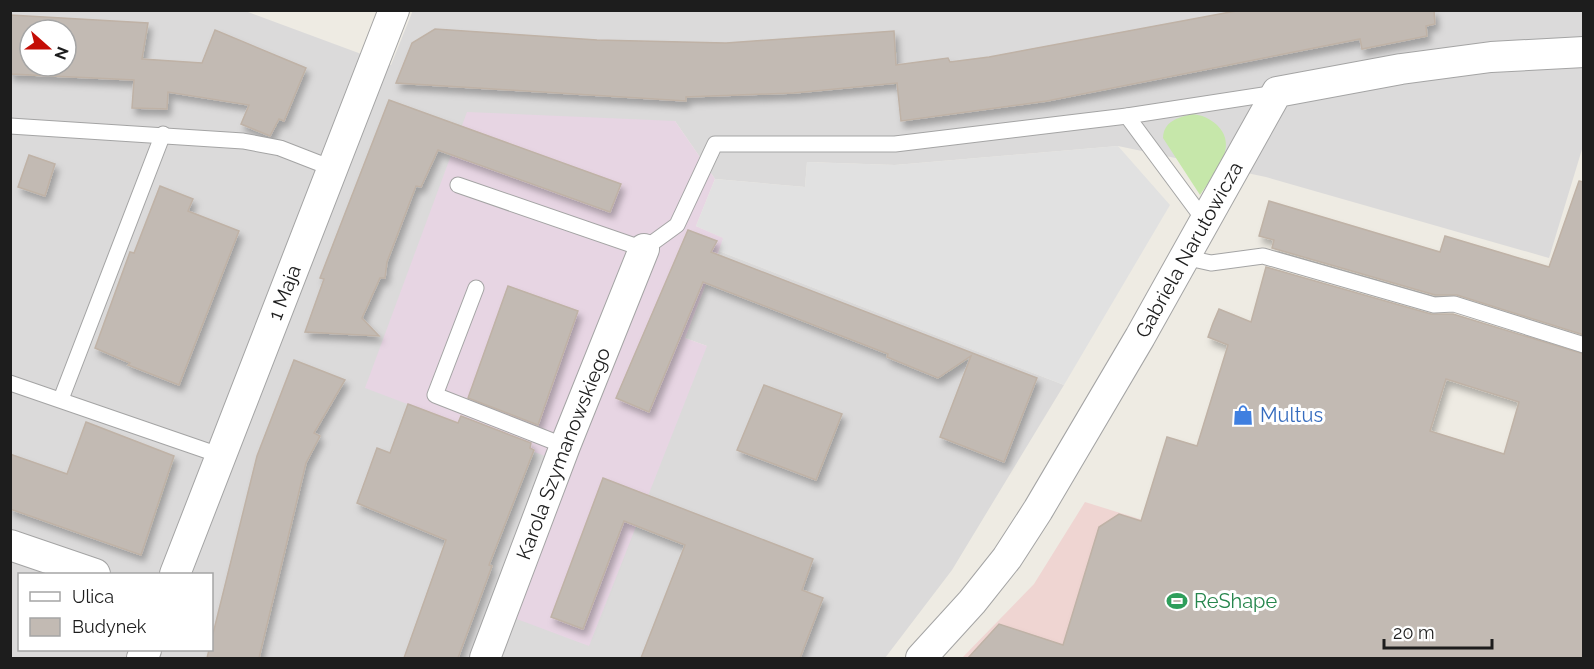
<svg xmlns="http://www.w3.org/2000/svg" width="1594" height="669" font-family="Raleway,sans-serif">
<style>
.residential{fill:#dbdada;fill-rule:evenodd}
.commercial{fill:#efd5d2}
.industrial{fill:#e7d5e3}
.grass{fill:#c6e7aa}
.parking{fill:#e1e1e1}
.building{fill:#c2bab3;stroke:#bfb2a6;stroke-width:1.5;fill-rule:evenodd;filter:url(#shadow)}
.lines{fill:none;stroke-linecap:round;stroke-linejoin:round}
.lane-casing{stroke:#a4a4a4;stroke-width:17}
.street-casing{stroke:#a4a4a4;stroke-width:32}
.lane{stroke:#fff;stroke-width:15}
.street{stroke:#fff;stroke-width:30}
.labels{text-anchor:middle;stroke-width:6;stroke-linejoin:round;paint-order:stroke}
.street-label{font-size:20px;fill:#1d1d1d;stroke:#fff}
.shop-label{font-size:20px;fill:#366cbe;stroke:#fff;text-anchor:start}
.leisure-label{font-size:20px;fill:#27864d;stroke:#fff;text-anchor:start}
</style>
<defs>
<filter id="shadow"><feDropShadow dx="3.5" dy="6" stdDeviation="3" flood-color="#0004"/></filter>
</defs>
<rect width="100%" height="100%" fill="#eeebe3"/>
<!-- residential -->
<path class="residential" d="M 218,10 L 248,12 L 391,65 L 413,10 L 1583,11 L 1583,146 L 1549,258 L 1266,177 L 1118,146 L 895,165 L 807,162 L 805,187 L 715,179 L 675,121 L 365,388 L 707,346 L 685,338 L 719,251 L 1064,385 L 952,570 L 885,658 L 11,658 L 10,11 ZM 30,30 L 66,30 L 66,66 L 30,66 ZM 20,574 L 212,574 L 212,650 L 20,650 Z"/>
<!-- commercial -->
<path class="commercial" d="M 1085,502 L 1373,592 L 1353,658 L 962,658 L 1034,584 Z"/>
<!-- industrial -->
<path class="industrial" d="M 467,112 L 675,121 L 715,179 L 696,226 L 724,238 L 685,338 L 707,346 L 589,646 L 493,610 L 553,459 L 365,388 Z"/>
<!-- grass -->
<path class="grass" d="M 1192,114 C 1202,115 1209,118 1217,125 C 1240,147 1213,175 1200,195 L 1163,138 C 1164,121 1177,118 1192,114 Z"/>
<!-- parking -->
<path class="parking" d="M 1118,146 L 1170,205 L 1064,385 L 719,251 L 723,238 L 696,226 L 715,179 L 805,187 L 807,162 L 895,165 Z"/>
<!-- building -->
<g class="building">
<path d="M 1241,10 L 1434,10 L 1435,24 L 1426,26 L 1427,36 L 1362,49 L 1360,39 L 1047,101 L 901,121 L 897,83 L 794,93 L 686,97 L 686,101 L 396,83 L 412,43 L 435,29 L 597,40 L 726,43 L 894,31 L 896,65 L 948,58 L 950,62 L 989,57 Z"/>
<path d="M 10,15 L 148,23 L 142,59 L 202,63 L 215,30 L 306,68 L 284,121 L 279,119 L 270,136 L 241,124 L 249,105 L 168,92 L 167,109 L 132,108 L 134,80 L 10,74 ZM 30,30 L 66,30 L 66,66 L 30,66 Z"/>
<path d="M 389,100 L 621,184 L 610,212 L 438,150 L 421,187 L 416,186 L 387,262 L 385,278 L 380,278 L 362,318 L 379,336 L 305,332 L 324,279 L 320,278 Z"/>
<path d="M 29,155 L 55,164 L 45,196 L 18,187 Z"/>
<path d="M 1579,181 L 1584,182 L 1584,335 L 1457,295 L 1435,295 L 1272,248 L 1274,240 L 1259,236 L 1269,201 L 1440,252 L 1445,236 L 1549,267 Z"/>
<path d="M 160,186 L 193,199 L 188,211 L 239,231 L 179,385 L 128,365 L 130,363 L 95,348 L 130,252 L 134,253 Z"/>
<path d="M 688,230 L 717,241 L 711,252 L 1037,378 L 1004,462 L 940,437 L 971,356 L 938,378 L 887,357 L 888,354 L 703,282 L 649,412 L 616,398 Z"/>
<path d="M 1266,267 L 1431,314 L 1453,314 L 1584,354 L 1584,658 L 968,658 L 999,624 L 1063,645 L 1099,527 L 1119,514 L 1141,521 L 1167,437 L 1197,446 L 1228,345 L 1208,337 L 1213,323 L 1219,309 L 1251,322 ZM 1446,379 L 1519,402 L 1504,454 L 1430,431 Z"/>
<path d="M 508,286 L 578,311 L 538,425 L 468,398 Z"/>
<path d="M 294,360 L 345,380 L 314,433 L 320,436 L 306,463 L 259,658 L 207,658 L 257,456 Z"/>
<path d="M 764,385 L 842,414 L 816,480 L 737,450 Z"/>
<path d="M 408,404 L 458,423 L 461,416 L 531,443 L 530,448 L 534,450 L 489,565 L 492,566 L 458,658 L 404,658 L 446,540 L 357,503 L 377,448 L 390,453 Z"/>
<path d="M 86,422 L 174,456 L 141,555 L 10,509 L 10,454 L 67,474 Z"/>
<path d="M 603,478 L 813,559 L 802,590 L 823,598 L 800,658 L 641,658 L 685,545 L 624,521 L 583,629 L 551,617 Z"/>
</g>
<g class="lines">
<!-- lane casing -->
<g class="lane-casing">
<g id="lane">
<path d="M 1127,116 L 1204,220"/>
<path d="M 10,126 L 243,141 L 280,148 L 334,169"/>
<path d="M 458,185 L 644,249 L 677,225 L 715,144 L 895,144 L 1127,116 L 1276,93"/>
<path d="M 1184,257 L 1211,263 L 1263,256 L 1434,305 L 1454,304 L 1584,345"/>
<path d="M 476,288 L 435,395 L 565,446"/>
<path d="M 10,383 L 222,456"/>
<path d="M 61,399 L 163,134"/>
</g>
</g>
<!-- street casing -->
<g class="street-casing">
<g id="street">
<path d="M 10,545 L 95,574"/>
<path id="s1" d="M 175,574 L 394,10"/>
<path d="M 142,658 L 146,650"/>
<path id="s2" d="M 485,658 L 565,446 L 644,249"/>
<path id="s3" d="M 921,658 L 972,602 L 1007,558 L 1038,510 L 1140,337 L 1277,92 L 1401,69 L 1491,57 L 1584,52"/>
</g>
</g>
<!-- lane -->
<use href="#lane" class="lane"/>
<!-- street -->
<use href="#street" class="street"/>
</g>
<!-- icons -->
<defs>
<g id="shop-bare" transform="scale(1.62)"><path d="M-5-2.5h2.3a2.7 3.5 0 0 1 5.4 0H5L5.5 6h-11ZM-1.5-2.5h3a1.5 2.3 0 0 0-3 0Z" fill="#3f7fe0" stroke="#fff" stroke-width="2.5" paint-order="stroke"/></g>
<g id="stadium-bare" transform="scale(1.62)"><path d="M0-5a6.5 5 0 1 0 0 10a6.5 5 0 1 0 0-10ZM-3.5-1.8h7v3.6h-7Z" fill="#2e9e5b" stroke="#fff" stroke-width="2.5" paint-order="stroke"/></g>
</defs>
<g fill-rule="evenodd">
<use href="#shop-bare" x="1243" y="415"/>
<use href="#stadium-bare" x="1177" y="601"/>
</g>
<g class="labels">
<!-- street labels -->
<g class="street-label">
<text dy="7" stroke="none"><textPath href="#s3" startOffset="490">Gabriela Narutowicza</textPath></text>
<text dy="7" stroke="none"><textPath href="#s1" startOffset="302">1 Maja</textPath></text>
<text dy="7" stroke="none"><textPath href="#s2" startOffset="219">Karola Szymanowskiego</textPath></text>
</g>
<!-- shop labels -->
<g class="shop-label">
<text x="1260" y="422">Multus</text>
</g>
<!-- leisure labels -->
<g class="leisure-label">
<text x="1194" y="608">ReShape</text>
</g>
</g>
<!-- border -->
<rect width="1594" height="669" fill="none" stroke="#1d1d1d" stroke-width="24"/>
<!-- legend -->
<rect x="18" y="573" width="195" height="78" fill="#ffffff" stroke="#a5a5a5" stroke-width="1.5"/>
<rect x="30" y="592" width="30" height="9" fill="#ffffff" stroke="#a5a5a5" stroke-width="1.5"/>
<text x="72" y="603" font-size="18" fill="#1d1d1d">Ulica</text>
<rect x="30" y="618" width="30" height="18" fill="#c2bab3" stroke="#a5a5a5" stroke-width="1.5"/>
<text x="72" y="633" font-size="18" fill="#1d1d1d">Budynek</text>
<!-- north arrow -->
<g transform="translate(48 48) rotate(111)"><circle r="28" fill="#ffffff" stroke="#a5a5a5" stroke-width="1.5"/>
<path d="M0-4.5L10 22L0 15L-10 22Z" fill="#c40d06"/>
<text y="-9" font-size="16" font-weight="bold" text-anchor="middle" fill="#1d1d1d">N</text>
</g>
<!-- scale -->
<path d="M1384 639v9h108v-9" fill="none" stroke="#1d1d1d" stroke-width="3"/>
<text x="1393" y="639" font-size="18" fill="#1d1d1d" stroke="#ffffff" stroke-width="4.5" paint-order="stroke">20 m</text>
</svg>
